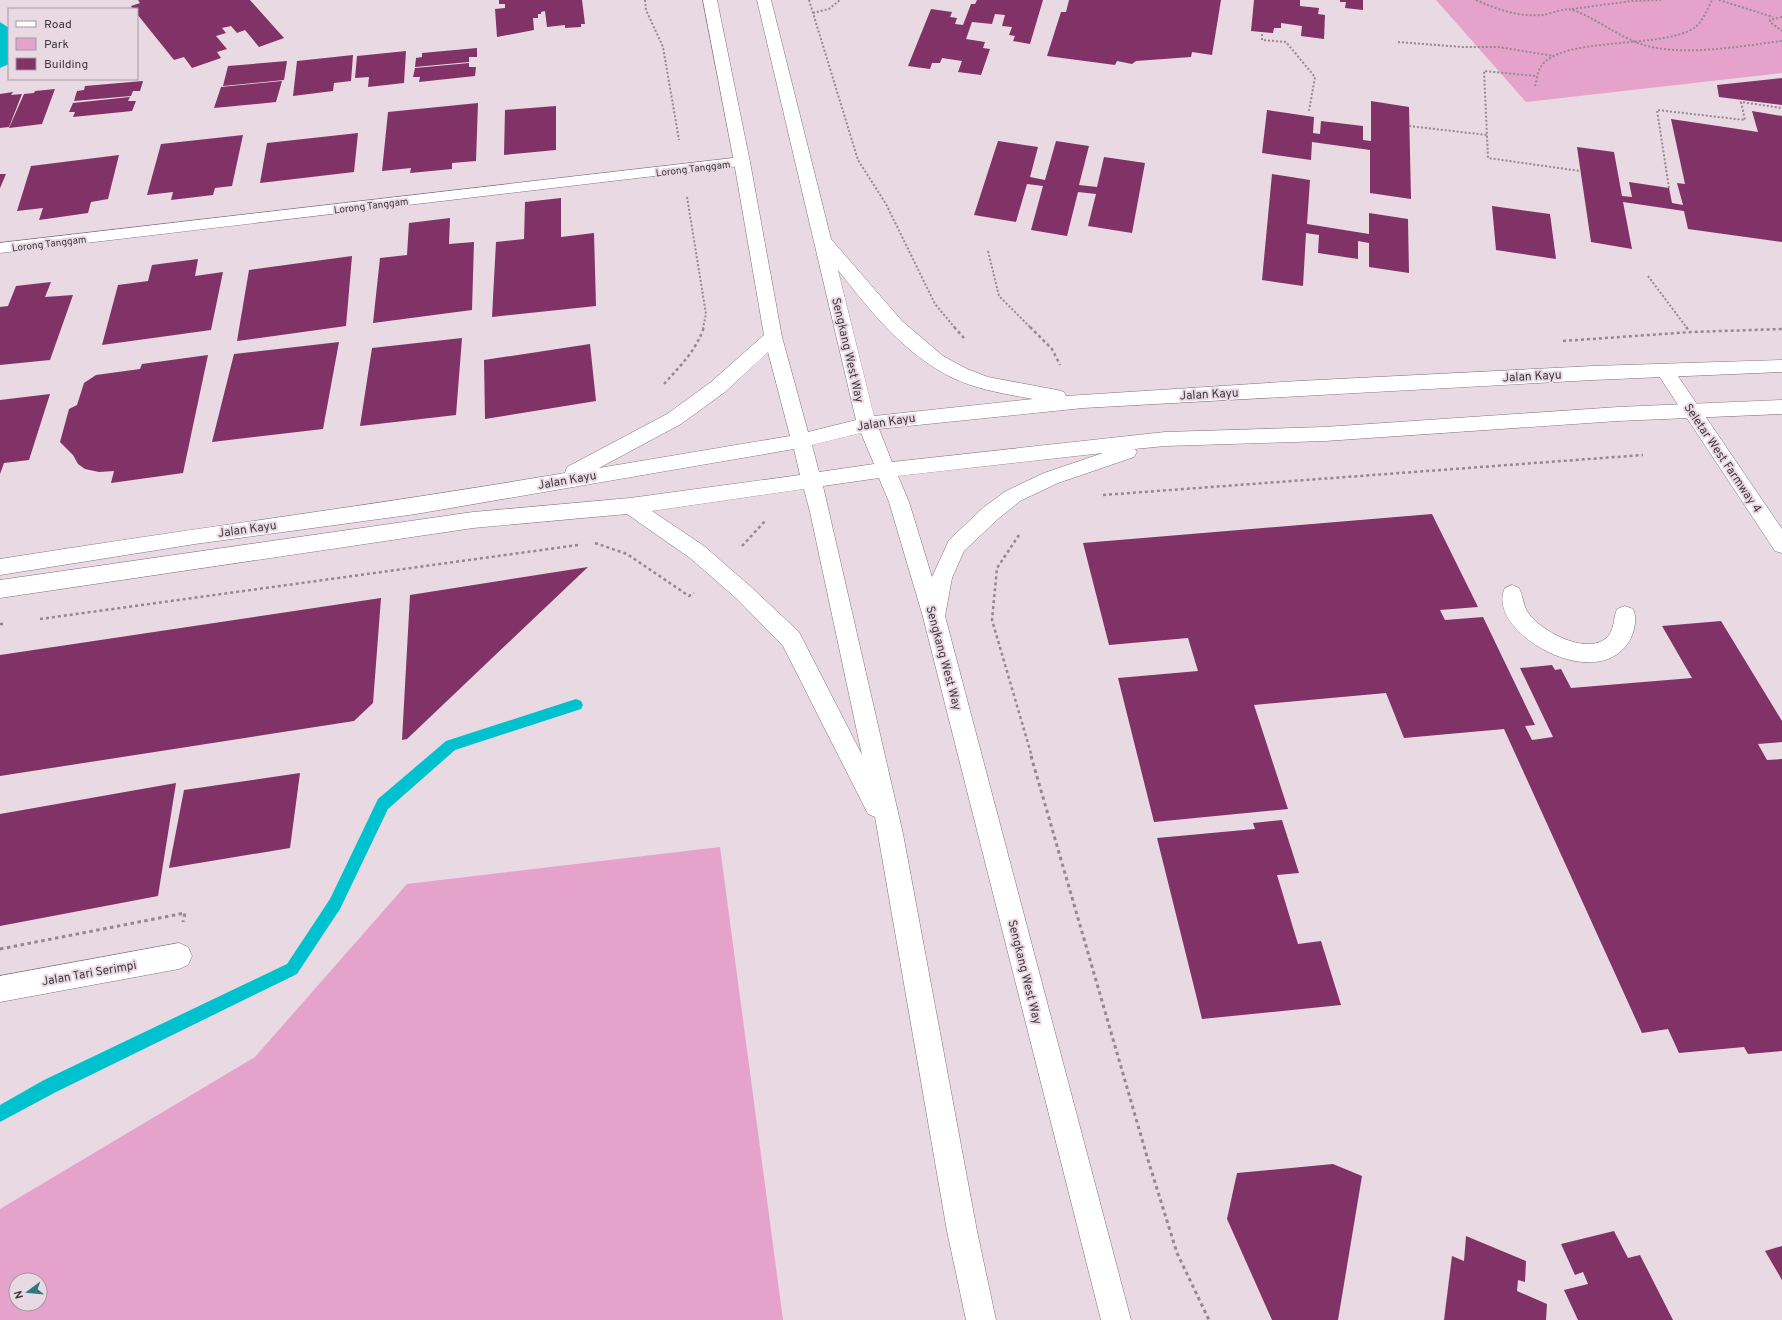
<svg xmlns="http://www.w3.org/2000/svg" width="1782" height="1320" font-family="Overpass,sans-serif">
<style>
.green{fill:#e5a3cb;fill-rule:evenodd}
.water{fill:#00c2cf}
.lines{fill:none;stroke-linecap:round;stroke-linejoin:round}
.stream{fill:#00c2cf;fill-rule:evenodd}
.building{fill:#813267}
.minor-casing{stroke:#807179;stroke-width:1}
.major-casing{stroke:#807179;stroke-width:1}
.path-far2{stroke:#95898f;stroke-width:2;stroke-dasharray:2 2;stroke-linecap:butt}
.path-far1{stroke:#95898f;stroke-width:2.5;stroke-dasharray:3 3;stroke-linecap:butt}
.path{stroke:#95898f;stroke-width:3;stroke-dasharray:3.5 3.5;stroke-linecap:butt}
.minor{fill:#fff;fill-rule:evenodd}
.major{fill:#fff;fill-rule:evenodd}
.labels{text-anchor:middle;stroke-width:4;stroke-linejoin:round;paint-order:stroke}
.far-street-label{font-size:10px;fill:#3f393c;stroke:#e9d9e2}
.street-label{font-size:12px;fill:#3f393c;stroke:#e9d9e2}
</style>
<rect width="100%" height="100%" fill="#e9d9e2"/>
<!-- green -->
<g class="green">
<path d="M 1436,0 L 1782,0 L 1782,73 L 1526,102 Z"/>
<path d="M 720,847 L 783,1320 L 0,1320 L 0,1209 L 255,1057 L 407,884 ZM 16,1280 L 40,1280 L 40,1304 L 16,1304 Z"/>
</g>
<!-- water -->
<path class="water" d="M 0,22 L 9,28 L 9,64 L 0,68 Z"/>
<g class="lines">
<!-- stream -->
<path class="stream" d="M 576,699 L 581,701 L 583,705 L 581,709 L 455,750 L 388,809 L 340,909 L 297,974 L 56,1092 L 0,1122 L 0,1105 L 44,1080 L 287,964 L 330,899 L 378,799 L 446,741 Z"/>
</g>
<!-- building -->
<g class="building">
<path d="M 138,0 L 250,0 L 284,38 L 259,47 L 245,30 L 237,33 L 231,26 L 222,28 L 226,33 L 216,36 L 227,49 L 217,52 L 221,58 L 192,68 L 184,57 L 174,60 L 137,14 L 137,9 L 133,9 L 131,6 L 140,3 Z"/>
<path d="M 499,0 L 582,0 L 585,24 L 581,24 L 581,27 L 565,28 L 565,25 L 547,27 L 545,11 L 541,12 L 541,14 L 538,14 L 538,18 L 533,18 L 534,30 L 497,37 L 495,9 L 505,8 L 505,4 L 499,4 Z"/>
<path d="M 977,0 L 1043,0 L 1030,44 L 1013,41 L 1015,36 L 1009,35 L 1012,27 L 1002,26 L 1005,15 L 995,14 L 992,24 L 972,22 L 966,39 L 985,42 L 983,48 L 990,49 L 981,75 L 958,72 L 962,61 L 942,58 L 940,63 L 932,63 L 930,69 L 908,66 L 931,9 L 952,12 L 950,17 L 957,18 L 955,24 L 963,25 L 971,4 L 975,4 Z"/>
<path d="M 1069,0 L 1221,0 L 1212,55 L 1192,52 L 1191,57 L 1136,61 L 1132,64 L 1117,61 L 1115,65 L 1047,56 L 1061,12 L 1066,12 Z"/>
<path d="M 1254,0 L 1300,0 L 1300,6 L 1319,8 L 1318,14 L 1325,15 L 1324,39 L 1301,36 L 1302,26 L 1281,23 L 1281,28 L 1274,28 L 1273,33 L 1251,31 Z"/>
<path d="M 1340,0 L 1363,0 L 1363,10 L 1345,8 L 1346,2 L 1340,2 Z"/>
<path d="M 477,48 L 477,57 L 469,57 L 469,62 L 415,67 L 416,58 L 422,57 L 422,53 Z"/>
<path d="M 406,51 L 404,83 L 368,87 L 369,77 L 355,78 L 357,56 Z"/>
<path d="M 353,55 L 351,81 L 334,83 L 333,91 L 293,96 L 297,61 Z"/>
<path d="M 287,61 L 284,80 L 223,86 L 228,66 Z"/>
<path d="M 469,63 L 469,67 L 476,67 L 475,76 L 419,82 L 420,77 L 413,77 L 415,68 Z"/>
<path d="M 1782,78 L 1782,105 L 1719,97 L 1717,85 Z"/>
<path d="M 143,81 L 140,91 L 133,91 L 131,96 L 74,101 L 77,91 L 84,90 L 85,86 Z"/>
<path d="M 282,81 L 276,102 L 214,108 L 221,87 Z"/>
<path d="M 55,89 L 42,124 L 9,128 L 24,94 L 34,93 L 35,91 Z"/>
<path d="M 13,92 L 11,95 L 22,94 L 9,127 L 0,128 L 0,94 Z"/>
<path d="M 130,97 L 128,101 L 136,101 L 132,111 L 73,117 L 75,112 L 69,112 L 73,103 Z"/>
<path d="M 1371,101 L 1409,107 L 1411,199 L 1370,193 L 1370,150 L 1312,142 L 1311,160 L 1262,153 L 1267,110 L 1314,117 L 1313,133 L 1320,134 L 1321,121 L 1363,126 L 1363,140 L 1371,141 Z"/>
<path d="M 478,103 L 476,161 L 452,163 L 452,169 L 410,173 L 411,168 L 382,171 L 388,112 Z"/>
<path d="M 556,106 L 556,150 L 504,155 L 505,110 Z"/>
<path d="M 1752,111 L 1782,116 L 1782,242 L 1688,229 L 1684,211 L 1623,202 L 1632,249 L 1591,242 L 1577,147 L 1614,152 L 1622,196 L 1632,197 L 1629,182 L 1669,188 L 1672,203 L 1683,205 L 1677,183 L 1685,184 L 1671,119 L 1758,132 Z"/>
<path d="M 358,133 L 354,172 L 260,183 L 267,143 Z"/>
<path d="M 243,135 L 232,186 L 215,188 L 213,195 L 171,200 L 173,192 L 147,195 L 161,144 Z"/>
<path d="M 998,141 L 1038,147 L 1030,177 L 1045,180 L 1056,141 L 1089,146 L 1079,185 L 1097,187 L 1104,157 L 1145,163 L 1132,233 L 1088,226 L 1096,194 L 1078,192 L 1067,236 L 1031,230 L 1043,186 L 1027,184 L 1016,222 L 974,215 Z"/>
<path d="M 119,155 L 108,199 L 91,202 L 88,213 L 39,220 L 43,208 L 17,211 L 31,166 Z"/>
<path d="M 0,174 L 6,174 L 0,188 Z"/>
<path d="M 1272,174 L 1310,180 L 1307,224 L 1369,234 L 1369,213 L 1408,219 L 1409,273 L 1369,267 L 1369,243 L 1358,241 L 1358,259 L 1318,253 L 1319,235 L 1306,233 L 1303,286 L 1262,280 Z"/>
<path d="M 561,198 L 561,237 L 594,233 L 596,306 L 492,317 L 496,242 L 524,239 L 525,202 Z"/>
<path d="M 1492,206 L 1550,214 L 1556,259 L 1496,250 Z"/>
<path d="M 450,218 L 449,244 L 474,242 L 472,310 L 373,323 L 380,258 L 407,255 L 409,223 Z"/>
<path d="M 352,256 L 346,326 L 237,341 L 249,270 Z"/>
<path d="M 198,259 L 195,276 L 223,272 L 211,330 L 102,345 L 118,285 L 148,281 L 152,265 Z"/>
<path d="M 51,282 L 45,297 L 73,295 L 50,360 L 0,365 L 0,307 L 8,306 L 16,286 Z"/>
<path d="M 462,338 L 456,415 L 360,426 L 372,348 Z"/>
<path d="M 339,342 L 323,429 L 212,442 L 234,354 Z"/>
<path d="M 590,344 L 596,401 L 485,419 L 484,360 Z"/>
<path d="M 208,355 L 183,473 L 111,483 L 114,471 L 99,472 L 85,469 L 78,464 L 73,455 L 60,442 L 69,409 L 77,405 L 84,383 L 96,375 L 140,369 L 142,364 Z"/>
<path d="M 50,394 L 29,460 L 4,463 L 0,474 L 0,400 Z"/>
<path d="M 1432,514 L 1478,607 L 1440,610 L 1445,620 L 1483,617 L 1535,725 L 1525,726 L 1532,740 L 1553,737 L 1520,668 L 1552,665 L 1555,670 L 1561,669 L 1571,688 L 1692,678 L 1662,626 L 1721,621 L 1782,721 L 1782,742 L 1758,744 L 1767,760 L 1782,759 L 1782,1051 L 1748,1054 L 1744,1047 L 1679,1053 L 1668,1029 L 1642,1033 L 1504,729 L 1404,738 L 1386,693 L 1254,705 L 1288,809 L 1154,822 L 1118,678 L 1198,671 L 1188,638 L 1109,645 L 1083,543 Z"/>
<path d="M 588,567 L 407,739 L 402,740 L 410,595 Z"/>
<path d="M 381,598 L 373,703 L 354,721 L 0,776 L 0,655 Z"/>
<path d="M 300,773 L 290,848 L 169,868 L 184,790 Z"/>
<path d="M 176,783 L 158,896 L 0,926 L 0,814 Z"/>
<path d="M 1282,820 L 1299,873 L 1277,875 L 1298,944 L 1321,941 L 1341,1005 L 1202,1019 L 1157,838 L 1255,829 L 1253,823 Z"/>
<path d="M 1333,1164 L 1362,1176 L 1338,1320 L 1272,1320 L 1227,1219 L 1237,1173 Z"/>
<path d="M 1614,1231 L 1628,1258 L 1640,1255 L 1673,1320 L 1578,1320 L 1564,1290 L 1588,1284 L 1583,1272 L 1575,1275 L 1561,1244 Z"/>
<path d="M 1466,1236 L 1526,1261 L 1525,1282 L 1518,1280 L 1517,1291 L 1547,1304 L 1546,1320 L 1444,1320 L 1452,1256 L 1464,1261 Z"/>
<path d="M 1782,1246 L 1782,1280 L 1765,1251 Z"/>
</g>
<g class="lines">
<!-- minor casing -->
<g class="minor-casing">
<g id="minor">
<path d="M 742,157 L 748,159 L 750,162 L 748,165 L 0,253 L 0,243 Z"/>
<path d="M 1665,364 L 1671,366 L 1782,529 L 1782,553 L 1775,551 L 1659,376 L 1656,371 L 1659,366 Z"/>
<path d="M 1512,585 L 1519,588 C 1523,595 1523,604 1527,611 C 1538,630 1585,655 1605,639 C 1615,632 1613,618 1617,609 L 1625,606 L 1633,609 C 1637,617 1635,629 1631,638 C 1600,699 1483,631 1505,588 Z"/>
<path d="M 179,943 L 188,947 L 192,956 L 188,965 L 179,969 L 0,1002 L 0,976 Z"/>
</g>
</g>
<!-- major casing -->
<g class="major-casing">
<path id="major" d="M 703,0 L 717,0 L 750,162 L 782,337 L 808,432 L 856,420 L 757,0 L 771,0 L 831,239 L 902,321 L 943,356 L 967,369 L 988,377 L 1057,390 L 1064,392 L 1066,396 L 1299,381 L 1593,366 L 1782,360 L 1782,372 L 1593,380 L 1083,408 L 879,429 L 892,462 L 1165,432 L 1325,427 L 1618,407 L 1782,400 L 1782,414 L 1618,421 L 1325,441 L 1165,446 L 1135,449 L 1137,452 L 1134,457 L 1058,483 L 1020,501 L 998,519 L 964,551 L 952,578 L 945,616 L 1131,1320 L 1101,1320 L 923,617 L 889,502 L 879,478 L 823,486 L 903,834 L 977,1231 L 996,1320 L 966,1320 L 947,1231 L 875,817 L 868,814 L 783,646 L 736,598 L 690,558 L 627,514 L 473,528 L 0,598 L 0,580 L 473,512 L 630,498 L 800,475 L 794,449 L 416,514 L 195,544 L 0,575 L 0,559 C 188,529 377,505 565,473 L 567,467 L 667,414 L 711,382 L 764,335 L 734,162 ZM 838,270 C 870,311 905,355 953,378 C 978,390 1006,394 1033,399 L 874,416 ZM 768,352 L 790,436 L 599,468 L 681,424 L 725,392 ZM 861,433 L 874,464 L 819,472 L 812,445 ZM 1103,453 L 1044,473 L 1006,491 L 984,507 L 949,540 L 932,577 L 909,502 L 898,476 ZM 804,489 L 810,512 L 862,755 L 799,632 L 750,586 L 704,546 L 652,511 Z"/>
</g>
<!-- path-far2 -->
<g class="path-far2">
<path d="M 645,0 L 646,10 L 663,47 L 679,140"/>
<path d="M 809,0 L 858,160 L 886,204 L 935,304 L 955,328"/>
<path d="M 1476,0 C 1498,10 1519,17 1543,15 C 1551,14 1565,7 1573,10 C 1595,18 1615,34 1638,43 C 1678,58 1740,46 1782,41"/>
<path d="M 1719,0 L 1773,17"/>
<path d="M 1572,9 L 1632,1 L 1661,0"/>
<path d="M 813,13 L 829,9 L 840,0"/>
<path d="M 1782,17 L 1770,20 L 1770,22 L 1782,31"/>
<path d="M 1262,34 L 1262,40 L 1286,42 L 1315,77 L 1309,111"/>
<path d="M 1398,42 L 1462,47 L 1498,47 L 1554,56"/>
<path d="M 1535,76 L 1484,71 L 1488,158 L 1580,171"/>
<path d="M 1535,86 C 1537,81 1537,73 1540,68 C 1559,35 1660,50 1694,28 C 1703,22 1707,9 1712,0"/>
<path d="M 1409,126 L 1487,135"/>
<path d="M 1669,188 L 1657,110 L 1745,120 L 1741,102 L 1782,108"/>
<path d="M 687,197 L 706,314 L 703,328"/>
<path d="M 988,251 L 999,296 L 1031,328"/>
<path d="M 1648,276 L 1687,328"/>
</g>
<!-- path-far1 -->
<g class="path-far1">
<path d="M 954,327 L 964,338"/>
<path d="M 1030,327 L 1052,349 L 1060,365"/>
<path d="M 1686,327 L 1690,332"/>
<path d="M 1563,341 L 1691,332 L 1782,329"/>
<path d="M 664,384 C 680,366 696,351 704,327"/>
<path d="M 1103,495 L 1643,455"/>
<path d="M 1019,535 L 997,568 L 992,620 L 1032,757"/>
<path d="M 595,543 L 627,554 L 689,596 L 694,593"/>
<path d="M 742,546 L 766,520"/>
<path d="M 40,619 L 578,545"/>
<path d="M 0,624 L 6,624"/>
</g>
<!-- path -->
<g class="path">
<path d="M 1031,756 L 1148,1160 L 1177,1253 L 1209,1320"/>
<path d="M 0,949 L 185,913 L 183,922"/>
</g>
<!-- minor -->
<use href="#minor" class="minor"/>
<!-- major -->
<use href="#major" class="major"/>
</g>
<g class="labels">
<!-- far-street labels -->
<g class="far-street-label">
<text transform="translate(693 168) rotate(-7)" y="4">Lorong Tanggam</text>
<text transform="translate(371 205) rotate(-7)" y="4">Lorong Tanggam</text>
<text transform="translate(49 243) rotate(-7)" y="4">Lorong Tanggam</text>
</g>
<!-- street labels -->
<g class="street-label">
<text transform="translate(848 350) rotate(77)" y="4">Sengkang West Way</text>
<text transform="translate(1532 376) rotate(-3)" y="4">Jalan Kayu</text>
<text transform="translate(1209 394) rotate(-3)" y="4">Jalan Kayu</text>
<text transform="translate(886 422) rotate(-9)" y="4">Jalan Kayu</text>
<text transform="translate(1723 458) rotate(56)" y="4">Seletar West Farmway 4</text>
<text transform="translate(567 480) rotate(-10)" y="4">Jalan Kayu</text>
<text transform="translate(247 529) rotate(-8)" y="4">Jalan Kayu</text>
<text transform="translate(944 658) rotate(75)" y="4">Sengkang West Way</text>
<text transform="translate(1025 972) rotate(76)" y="4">Sengkang West Way</text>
<text transform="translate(89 973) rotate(-10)" y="4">Jalan Tari Serimpi</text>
</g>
</g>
<!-- legend -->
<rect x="8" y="8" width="130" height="72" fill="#e9d9e2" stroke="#a599a0"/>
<rect x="16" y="21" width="20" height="6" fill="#ffffff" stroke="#a599a0"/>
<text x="44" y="28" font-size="12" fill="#3f393c">Road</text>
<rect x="16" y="38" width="20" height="12" fill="#e5a3cb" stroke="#a599a0"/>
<text x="44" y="48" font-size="12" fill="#3f393c">Park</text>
<rect x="16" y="58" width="20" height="12" fill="#813267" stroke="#a599a0"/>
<text x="44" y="68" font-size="12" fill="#3f393c">Building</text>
<!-- north arrow -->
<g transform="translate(28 1292) rotate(254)"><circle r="19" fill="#e9d9e2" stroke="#a599a0"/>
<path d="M0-3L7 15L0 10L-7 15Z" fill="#30797f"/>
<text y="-6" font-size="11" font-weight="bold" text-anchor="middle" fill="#3f393c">N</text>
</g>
</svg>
